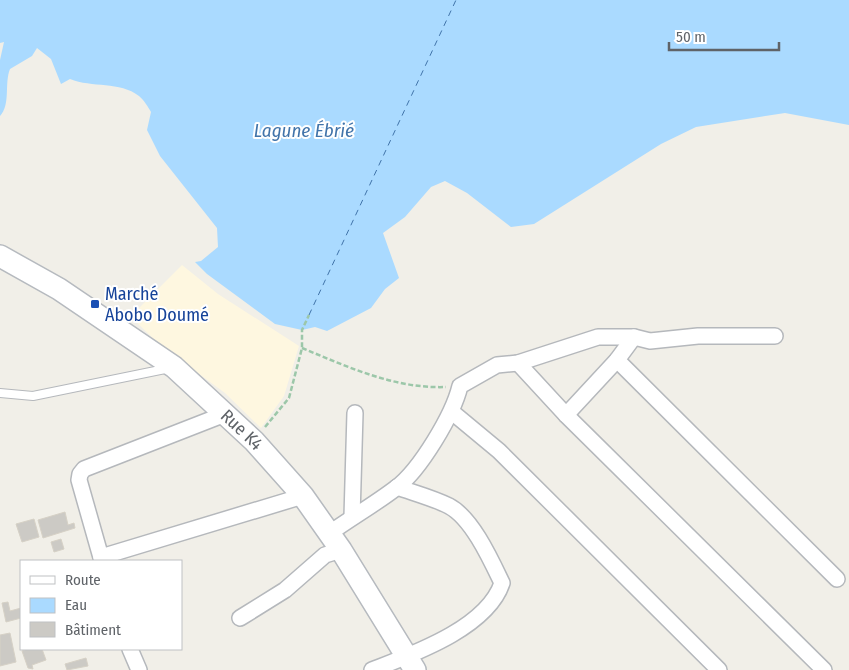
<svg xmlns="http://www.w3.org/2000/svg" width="849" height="670" font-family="'Fira Sans Condensed',sans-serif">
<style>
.commercial{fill:#fef7e0}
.water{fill:#aadaff}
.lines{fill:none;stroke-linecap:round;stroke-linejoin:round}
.ferry{stroke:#4174aa;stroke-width:1;stroke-dasharray:6 5;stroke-linecap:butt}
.building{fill:#cccac5;stroke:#d6d1c6}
.lane-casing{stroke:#b5b8bc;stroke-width:10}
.street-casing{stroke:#b5b8bc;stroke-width:18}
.secondary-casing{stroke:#b6babf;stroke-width:24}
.path{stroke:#9cc7a9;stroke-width:2.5;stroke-dasharray:5 2.5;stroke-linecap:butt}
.lane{stroke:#fff;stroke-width:8}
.street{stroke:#fff;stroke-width:15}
.secondary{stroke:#fff;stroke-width:21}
.transit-dot{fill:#1a4fb4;stroke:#fff;stroke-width:2}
.labels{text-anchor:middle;stroke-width:4;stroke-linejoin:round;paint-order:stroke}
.transit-label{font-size:18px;fill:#164399;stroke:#fff;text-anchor:start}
.street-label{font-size:18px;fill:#5f6368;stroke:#fff}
.water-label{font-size:19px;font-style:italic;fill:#4174aa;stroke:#fff}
</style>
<rect width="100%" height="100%" fill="#f1efe8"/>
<!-- commercial -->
<path class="commercial" d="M 182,265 L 218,294 L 299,346 L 284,396 L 261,428 L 225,393 L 161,346 L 128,314 L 139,308 Z"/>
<!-- water -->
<path class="water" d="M 0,0 L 849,0 L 849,125 L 785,113 L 696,127 L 661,144 L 534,224 L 511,227 L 467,193 L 445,181 L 431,187 L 405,217 L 383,233 L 399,278 L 385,289 L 371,308 L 327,331 L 315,327 L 302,330 L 275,324 L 207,274 L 195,262 L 201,261 L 218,247 L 217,228 L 160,156 L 147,130 L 151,112 C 148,107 144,100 139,96 C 120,81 92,88 70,79 L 61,84 L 51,59 L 37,48 L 32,56 L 10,69 C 4,84 11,104 0,116 L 0,60 L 4,42 L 0,43 Z"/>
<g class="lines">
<!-- ferry -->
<path class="ferry" d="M 309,315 L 456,0"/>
</g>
<!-- building -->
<g class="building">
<path d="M 65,512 L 68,525 L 74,523 L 75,528 L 43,538 L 38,520 Z"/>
<path d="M 34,519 L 39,537 L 22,542 L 16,524 Z"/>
<path d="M 61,539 L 64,549 L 54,552 L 51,542 Z"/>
<path d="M 8,602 L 10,611 L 21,608 L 21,618 L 6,622 L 2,603 Z"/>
<path d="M 10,633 L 16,662 L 0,666 L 0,635 Z"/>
<path d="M 28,649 L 42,649 L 46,660 L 32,665 L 33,669 L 28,668 L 22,651 Z"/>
<path d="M 86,658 L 88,666 L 67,670 L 65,664 Z"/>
</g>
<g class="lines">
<!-- lane casing -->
<g class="lane-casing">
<path id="lane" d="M 0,393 L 33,396 L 170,368"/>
</g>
<!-- street casing -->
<g class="street-casing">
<g id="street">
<path d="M 617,360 L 837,579"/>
<path d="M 518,363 L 566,415 L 824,670"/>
<path d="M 452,412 L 499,451 L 719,670"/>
<path d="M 566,415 L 617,360 L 634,337"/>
<path d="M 352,517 L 355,413"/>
<path d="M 330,533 C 351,518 375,504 396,488 C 420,470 453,415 460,386 L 497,365 L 518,363 L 598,337 L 634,337 L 650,341 L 698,336 L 775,336"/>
<path d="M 101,557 L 303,496"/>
<path d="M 102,561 L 79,480 L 80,474 L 84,469 L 225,414"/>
<path d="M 240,618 L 285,590 L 325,555 L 341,550"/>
<path d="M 130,649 L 139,670"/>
<path d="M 372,670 C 413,654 487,628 502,583 C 491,560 472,518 449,506 C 433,498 414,493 397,487"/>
</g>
</g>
<!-- secondary casing -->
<g class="secondary-casing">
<g id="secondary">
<path id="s1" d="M 0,256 L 59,289 L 174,367 L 254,441 L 303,496 L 341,550 L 415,670"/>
</g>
</g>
<!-- path -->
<g class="path">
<path d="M 302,348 C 348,367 395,389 446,387"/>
<path d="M 265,427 L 289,398 L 302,348 L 302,330 L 309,315"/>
</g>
<!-- lane -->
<use href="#lane" class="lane"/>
<!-- street -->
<use href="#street" class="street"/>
<!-- secondary -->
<use href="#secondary" class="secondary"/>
</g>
<!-- markers -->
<rect class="transit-dot" x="90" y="299" width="10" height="10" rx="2.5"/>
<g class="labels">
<!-- transit labels -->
<g class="transit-label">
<text x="105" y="300">Marché<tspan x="105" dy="21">Abobo Doumé</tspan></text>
</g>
<!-- street labels -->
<g class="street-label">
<text dy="6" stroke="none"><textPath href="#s1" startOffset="299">Rue K4</textPath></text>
</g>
<!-- water labels -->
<g class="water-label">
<text x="304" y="137">Lagune Ébrié</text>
</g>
</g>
<!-- legend -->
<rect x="20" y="560" width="162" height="90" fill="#ffffff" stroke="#bfc1c3"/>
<rect x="30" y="576" width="25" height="8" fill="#ffffff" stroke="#bfc1c3"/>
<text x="65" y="585" font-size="15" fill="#5f6368">Route</text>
<rect x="30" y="598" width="25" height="15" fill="#aadaff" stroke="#bfc1c3"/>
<text x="65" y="610" font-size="15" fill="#5f6368">Eau</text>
<rect x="30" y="622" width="25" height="15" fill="#cccac5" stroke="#bfc1c3"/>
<text x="65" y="635" font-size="15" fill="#5f6368">Bâtiment</text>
<!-- scale -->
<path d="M669 42v8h110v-8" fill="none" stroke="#5f6368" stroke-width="2.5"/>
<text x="676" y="42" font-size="15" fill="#5f6368" stroke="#ffffff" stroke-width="4" paint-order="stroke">50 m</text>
</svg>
